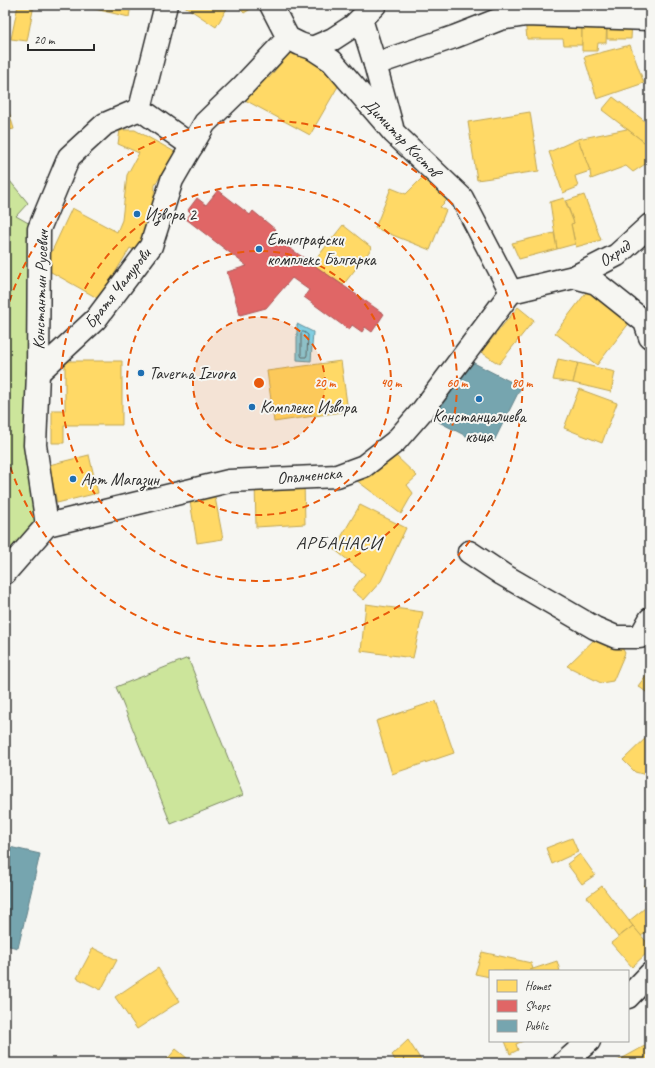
<svg xmlns="http://www.w3.org/2000/svg" width="655" height="1068" font-family="Caveat,sans-serif">
<style>
.green{fill:#cce59b;stroke:#7c8863}
.water{fill:#82cee1;stroke:#5f8d98}
.homes{fill:#ffd966;stroke:#bfa554}
.shops{fill:#e06666;stroke:#aa5454}
.public{fill:#76a5af;stroke:#608087}
.lines{fill:none;stroke-linecap:round;stroke-linejoin:round}
.shore{stroke:#4e6c74;stroke-width:1}
.minor-casing{stroke:#2b2b2b;stroke-width:25}
.minor{stroke:#f6f6f2;stroke-width:22}
.ring{fill:none;stroke:#e8590c;stroke-width:2;stroke-dasharray:7 5}
.poi-dot{fill:#1f6fb2;stroke:#f6f6f2;stroke-width:1.5}
.labels{text-anchor:middle;stroke-width:4;stroke-linejoin:round;paint-order:stroke}
.street-label{font-size:17px;fill:#2b2b2b;stroke:#f6f6f2}
.poi-label{font-size:17px;fill:#2b2b2b;stroke:#f6f6f2;text-anchor:start}
.quarter-label{font-size:19px;letter-spacing:1px;fill:#2b2b2b;stroke:#f6f6f2}
.centre{fill:#e8590c;stroke:#f6f6f2;stroke-width:2}
.ring-label{font-size:12px;text-anchor:middle;font-weight:bold;fill:#e8590c;stroke:#f6f6f2;stroke-width:4;stroke-linejoin:round;paint-order:stroke}
</style>
<rect width="100%" height="100%" fill="#f6f6f2"/>
<filter id="ink" filterUnits="userSpaceOnUse"><feTurbulence type="fractalNoise" baseFrequency=".025" numOctaves="2"/><feDisplacementMap in="SourceGraphic" scale="8" xChannelSelector="R" yChannelSelector="G"/><feConvolveMatrix kernelMatrix="1 2 1 2 8 2 1 2 1" color-interpolation-filters="sRGB"/></filter>
<g filter="url(#ink)">
<!-- green -->
<g class="green">
<path d="M 5,175 L 28,203 L 16,216 L 39,229 L 47,525 L 5,573 Z"/>
<path d="M 188,658 L 243,795 L 171,824 L 116,687 Z"/>
</g>
<!-- water -->
<path class="water" d="M 297,324 L 313,332 L 311,361 L 297,360 Z"/>
<!-- homes -->
<g class="homes">
<path d="M 18,5 L 34,5 L 27,41 L 11,39 Z"/>
<path d="M 78,5 L 131,5 L 129,17 Z"/>
<path d="M 183,5 L 229,5 L 216,27 Z"/>
<path d="M 237,5 L 257,5 L 244,13 Z"/>
<path d="M 525,19 L 582,19 L 582,45 L 564,45 L 563,39 L 527,39 Z"/>
<path d="M 582,19 L 607,19 L 606,43 L 598,43 L 597,51 L 582,51 Z"/>
<path d="M 607,19 L 632,21 L 631,39 L 607,39 Z"/>
<path d="M 630,45 L 644,83 L 597,99 L 584,57 Z"/>
<path d="M 293,48 L 328,66 L 341,81 L 310,135 L 245,100 L 263,74 L 269,78 Z"/>
<path d="M 613,97 L 650,125 L 650,142 L 648,145 L 602,110 Z"/>
<path d="M 5,99 L 14,129 L 5,131 Z"/>
<path d="M 530,112 L 539,171 L 477,180 L 468,122 Z"/>
<path d="M 627,129 L 648,145 L 650,149 L 650,161 L 633,172 L 626,166 L 591,179 L 590,171 L 578,139 Z"/>
<path d="M 120,130 L 135,130 L 175,152 L 155,185 L 150,235 L 136,251 L 130,248 L 99,299 L 44,268 L 72,208 L 117,232 L 122,220 L 127,175 L 139,153 L 118,144 Z"/>
<path d="M 578,139 L 590,171 L 575,176 L 578,187 L 563,193 L 549,152 Z"/>
<path d="M 431,169 L 454,193 L 440,207 L 446,210 L 430,250 L 375,228 L 391,188 L 406,194 Z"/>
<path d="M 584,195 L 601,240 L 576,247 L 571,224 L 574,223 L 566,201 Z"/>
<path d="M 564,198 L 574,223 L 571,224 L 575,244 L 557,249 L 550,202 Z"/>
<path d="M 343,225 L 372,248 L 343,285 L 312,264 Z"/>
<path d="M 554,233 L 557,249 L 519,259 L 512,243 Z"/>
<path d="M 588,290 L 630,322 L 597,365 L 555,333 Z"/>
<path d="M 518,307 L 534,320 L 499,364 L 481,352 Z"/>
<path d="M 558,359 L 578,363 L 573,383 L 553,380 Z"/>
<path d="M 65,361 L 122,361 L 122,425 L 64,425 L 64,443 L 52,443 L 52,410 L 65,410 Z"/>
<path d="M 341,361 L 348,411 L 274,422 L 267,371 Z"/>
<path d="M 578,363 L 615,372 L 611,392 L 573,383 Z"/>
<path d="M 579,389 L 617,403 L 602,443 L 564,428 Z"/>
<path d="M 394,454 L 417,476 L 407,485 L 413,493 L 401,514 L 356,480 Z"/>
<path d="M 89,455 L 98,493 L 57,503 L 49,465 Z"/>
<path d="M 304,481 L 305,524 L 256,527 L 255,482 Z"/>
<path d="M 214,492 L 223,539 L 197,543 L 189,495 Z"/>
<path d="M 360,505 L 406,528 L 381,581 L 364,600 L 352,590 L 365,574 L 334,549 Z"/>
<path d="M 366,604 L 423,612 L 413,658 L 361,651 Z"/>
<path d="M 600,634 L 620,644 L 625,653 L 613,681 L 601,683 L 567,666 Z"/>
<path d="M 650,670 L 650,695 L 638,686 Z"/>
<path d="M 436,701 L 454,753 L 392,774 L 376,721 Z"/>
<path d="M 650,734 L 650,776 L 635,772 L 623,760 Z"/>
<path d="M 572,838 L 578,852 L 552,864 L 546,848 Z"/>
<path d="M 580,854 L 595,875 L 582,884 L 567,864 Z"/>
<path d="M 650,881 L 650,893 L 644,886 Z"/>
<path d="M 602,886 L 633,926 L 618,937 L 587,897 Z"/>
<path d="M 645,908 L 650,915 L 650,936 L 647,932 L 641,936 L 629,921 Z"/>
<path d="M 633,926 L 650,946 L 650,950 L 632,967 L 611,943 Z"/>
<path d="M 93,948 L 117,960 L 101,990 L 77,978 Z"/>
<path d="M 482,952 L 531,963 L 533,969 L 528,971 L 490,971 L 490,977 L 475,974 Z"/>
<path d="M 557,961 L 560,971 L 528,971 L 533,969 Z"/>
<path d="M 158,968 L 180,1001 L 137,1029 L 115,997 Z"/>
<path d="M 408,1040 L 423,1063 L 397,1063 L 392,1055 Z"/>
<path d="M 505,1041 L 523,1041 L 516,1044 L 518,1050 L 510,1054 Z"/>
<path d="M 650,1043 L 650,1063 L 614,1063 Z"/>
<path d="M 176,1049 L 193,1063 L 164,1063 Z"/>
</g>
<!-- shops -->
<path class="shops" d="M 218,190 L 250,215 L 253,211 L 276,230 L 271,235 L 384,314 L 372,332 L 365,327 L 362,332 L 352,325 L 349,330 L 304,297 L 309,290 L 292,278 L 266,308 L 240,315 L 227,272 L 247,266 L 186,219 L 191,213 L 188,210 L 197,198 L 206,205 Z"/>
<!-- public -->
<g class="public">
<path d="M 464,358 L 521,387 L 493,443 L 471,432 L 468,437 L 439,422 L 443,413 L 438,410 Z"/>
<path d="M 5,846 L 40,854 L 18,948 L 5,945 Z"/>
</g>
<g class="lines">
<!-- shore -->
<path class="shore" d="M 302,332 L 304,332 L 308,335 L 307,355 L 306,357 L 302,357 L 301,355 L 301,334 Z"/>
<!-- minor casing -->
<g class="minor-casing">
<g id="minor">
<path d="M 271,5 L 288,38 L 300,44 L 312,48 L 332,61 L 394,133 L 462,198 L 511,292"/>
<path d="M 361,19 L 375,64 L 392,127"/>
<path d="M 312,48 L 333,39 L 353,26 L 375,5"/>
<path d="M 375,64 L 454,37 L 500,19 L 526,15 L 650,19"/>
<path d="M 140,109 L 192,146"/>
<path d="M 574,277 L 617,255 L 650,225"/>
<path d="M 38,373 L 96,319 L 151,246 L 172,180 L 205,123 L 240,89 L 288,38"/>
<path d="M 47,525 L 35,445 L 38,373 L 39,229 L 69,157 L 105,124 L 140,109 L 166,5"/>
<path d="M 469,552 L 502,574 L 595,628 L 616,637 L 640,637 L 650,619"/>
<path d="M 5,573 L 47,525 L 229,481 L 337,476 L 364,466 L 395,442 L 422,411 L 511,292 L 574,277 L 596,283 L 645,322 L 650,337"/>
<path d="M 628,997 L 650,974"/>
<path d="M 564,1063 L 589,1041"/>
</g>
</g>
<!-- minor -->
<use href="#minor" class="minor"/>
</g>
</g>
<!-- distance rings -->
<circle cx="259" cy="383" r="66" fill="#e8590c" fill-opacity=".12"/>
<g class="ring">
<circle cx="259" cy="383" r="66"/>
<circle cx="259" cy="383" r="132"/>
<circle cx="259" cy="383" r="198"/>
<path d="M6 313A263 263 0 1 1 6 453"/>
</g>
<!-- markers -->
<g class="poi-dot">
<circle cx="137" cy="214" r="4"/>
<circle cx="259" cy="249" r="4"/>
<circle cx="141" cy="373" r="4"/>
<circle cx="479" cy="399" r="4"/>
<circle cx="252" cy="407" r="4"/>
<circle cx="73" cy="479" r="4"/>
</g>
<g class="labels">
<!-- street labels -->
<g class="street-label">
<text transform="translate(402 137) rotate(46)" y="6">Димитър Костов</text>
<text transform="translate(614 253) rotate(-34)" y="6">Охрид</text>
<text transform="translate(117 288) rotate(-52)" y="6">Братя Чамурови</text>
<text transform="translate(40 290) rotate(-88)" y="6">Константин Русевич</text>
<text transform="translate(309 475) rotate(-5)" y="6">Опълченска</text>
</g>
<!-- poi labels -->
<g class="poi-label">
<text x="145" y="220">Извора 2</text>
<text x="267" y="245">Етнографски<tspan x="267" dy="20">комплекс Българка</tspan></text>
<text x="149" y="379">Taverna Izvora</text>
<text x="260" y="413">Комплекс Извора</text>
<text x="479" y="422" text-anchor="middle">Констанцалиева<tspan x="479" dy="20">къща</tspan></text>
<text x="81" y="485">Арт Магазин</text>
</g>
<!-- quarter labels -->
<g class="quarter-label">
<text x="339" y="549">АРБАНАСИ</text>
</g>
</g>
<circle cx="259" cy="383" r="6" class="centre"/>
<g class="ring-label">
<text x="325" y="387">20 m</text>
<text x="391" y="387">40 m</text>
<text x="457" y="387">60 m</text>
<text x="522" y="387">80 m</text>
</g>
<!-- margin -->
<rect width="655" height="1068" fill="none" stroke="#f6f6f2" stroke-width="20"/>
<rect x="10" y="10" width="635" height="1048" fill="none" stroke="#2b2b2b" stroke-width="1.5" filter="url(#ink)"/>
<!-- legend -->
<rect x="489" y="970" width="140" height="72" fill="#f6f6f2" stroke="#a5a5a2"/>
<rect x="497" y="980" width="20" height="12" fill="#ffd966" stroke="#a5a5a2"/>
<text x="525" y="990" font-size="12" fill="#2b2b2b">Homes</text>
<rect x="497" y="1000" width="20" height="12" fill="#e06666" stroke="#a5a5a2"/>
<text x="525" y="1010" font-size="12" fill="#2b2b2b">Shops</text>
<rect x="497" y="1020" width="20" height="12" fill="#76a5af" stroke="#a5a5a2"/>
<text x="525" y="1030" font-size="12" fill="#2b2b2b">Public</text>
<!-- scale -->
<path d="M28 44v6h66v-6" fill="none" stroke="#2b2b2b" stroke-width="2"/>
<text x="34" y="44" font-size="12" fill="#2b2b2b" stroke="#f6f6f2" stroke-width="3" paint-order="stroke">20 m</text>
</svg>
